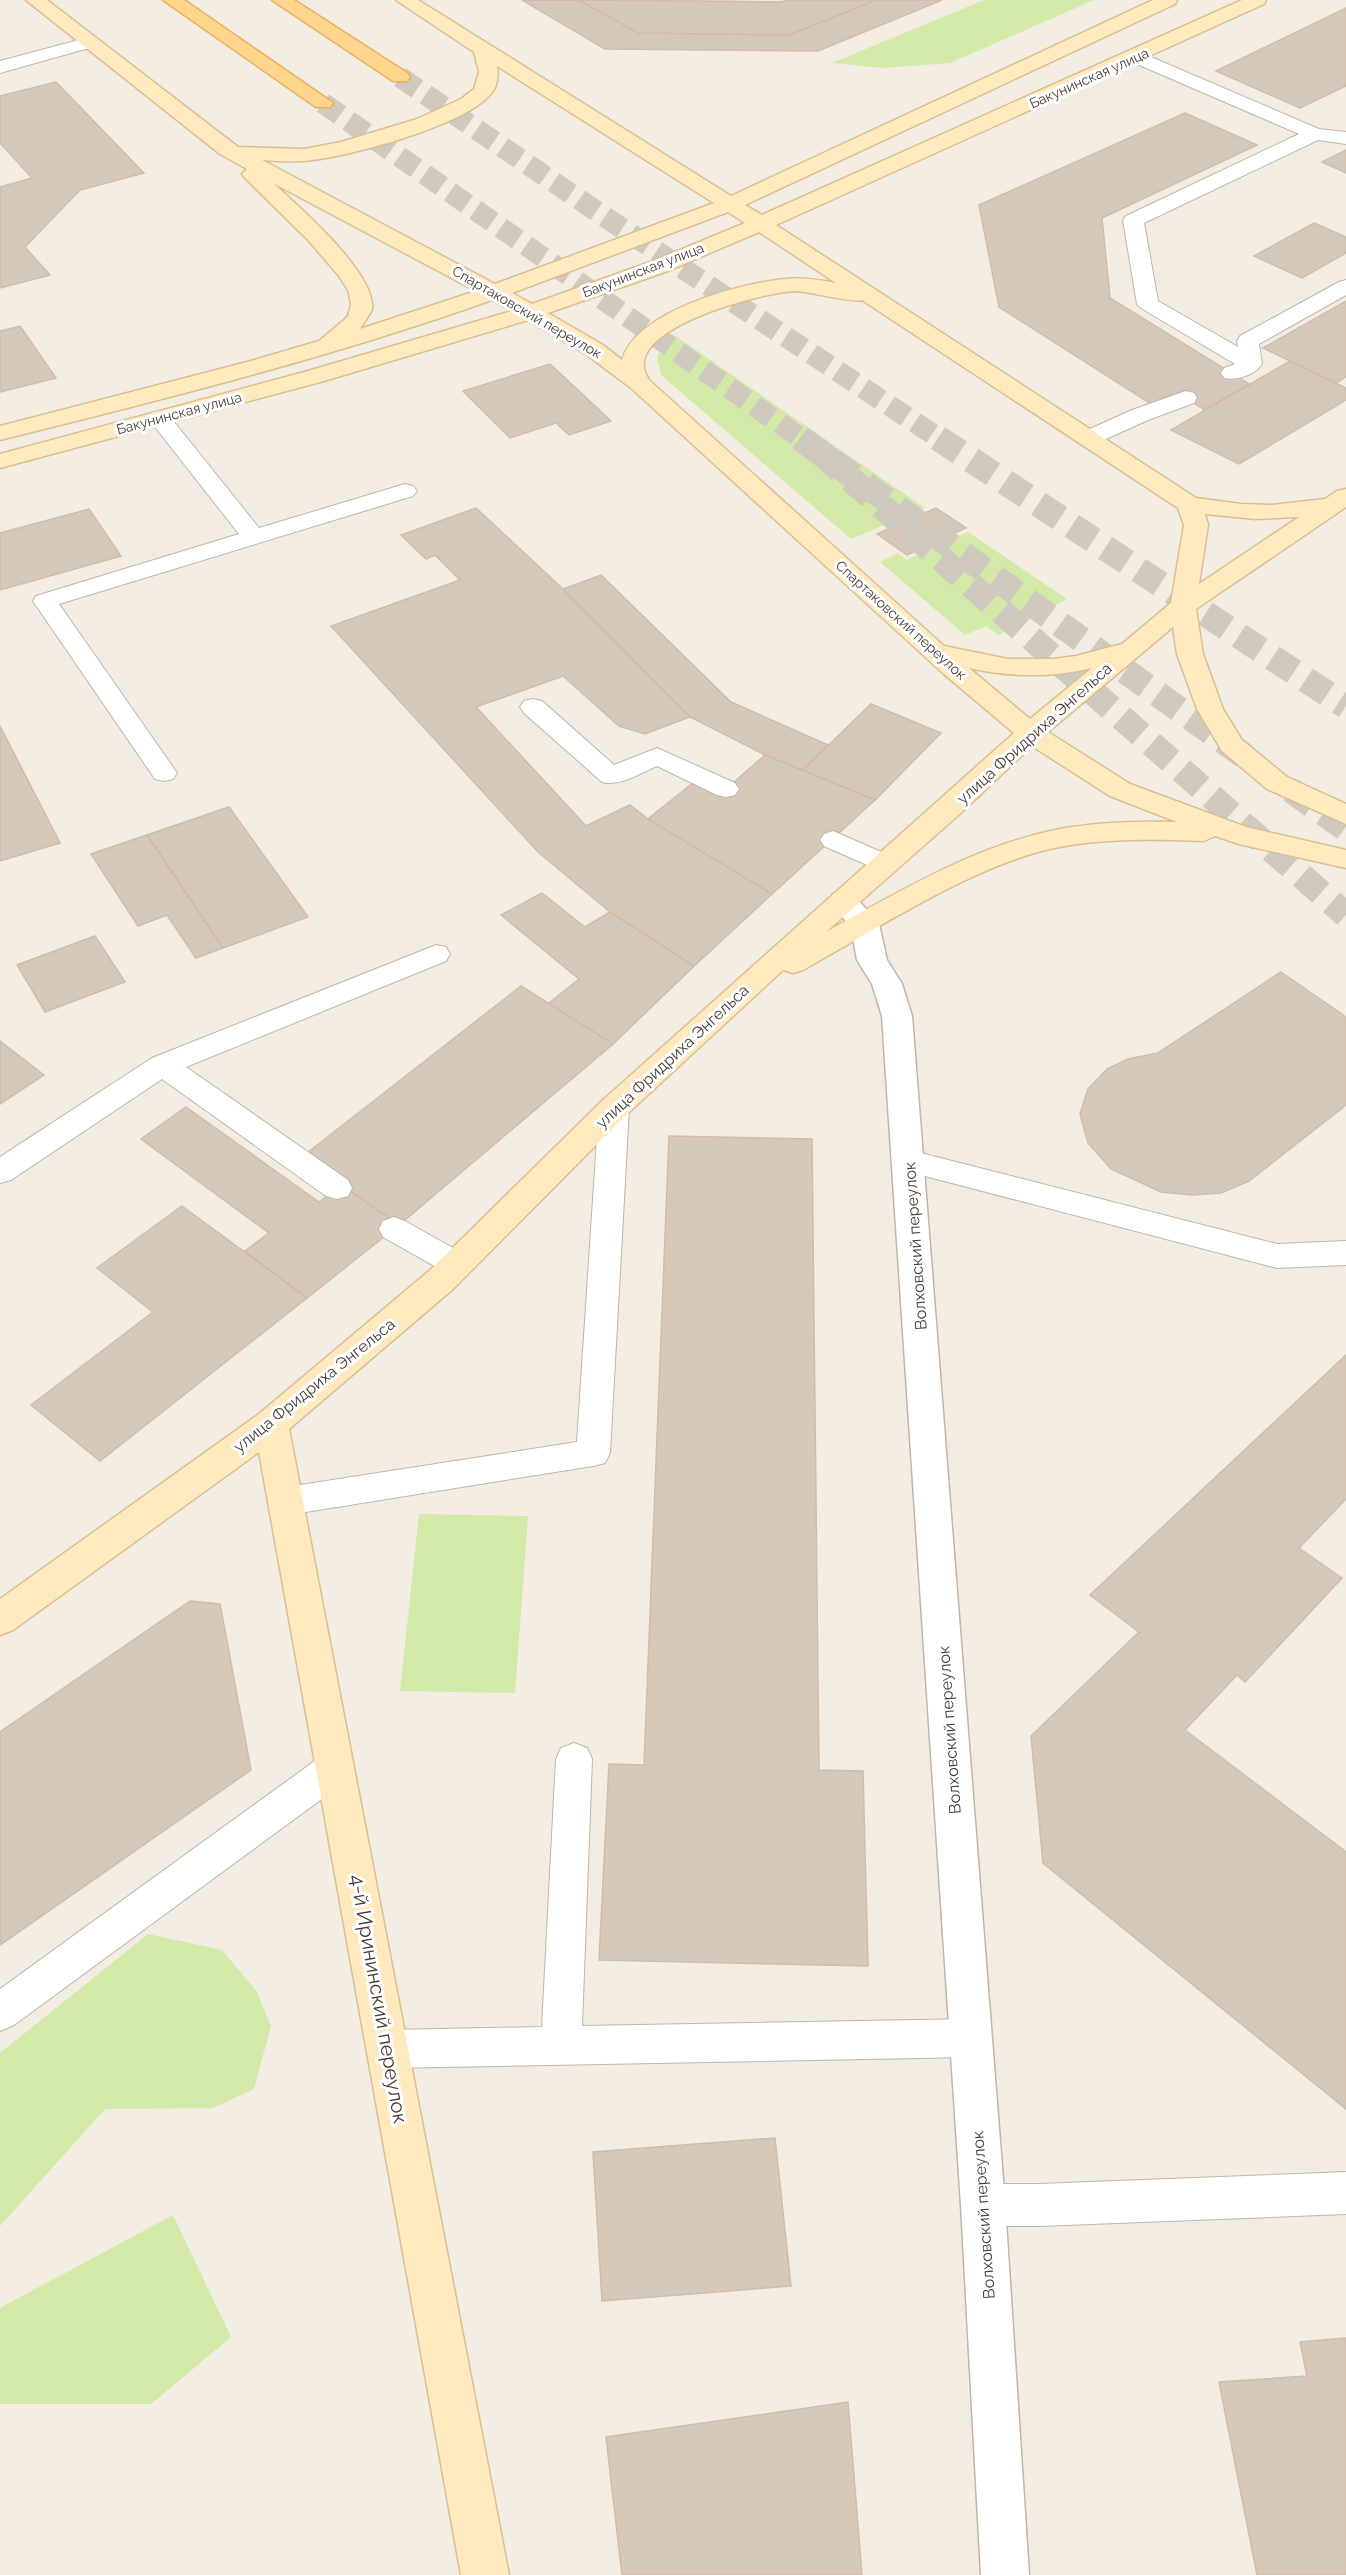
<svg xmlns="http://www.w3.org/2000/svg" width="1346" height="2575" font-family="Raleway,sans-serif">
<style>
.green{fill:#d2e9a8}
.building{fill:#d7c9ba;stroke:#cfbdaa;stroke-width:1.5}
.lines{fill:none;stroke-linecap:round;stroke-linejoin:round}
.secondary-tunnel{stroke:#cfc9bf;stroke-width:26;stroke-dasharray:26 14;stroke-linecap:butt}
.primary-tunnel-far1{stroke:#cfc9bf;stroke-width:21;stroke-dasharray:21 10;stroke-linecap:butt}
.primary-tunnel{stroke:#cfc9bf;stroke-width:26;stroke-dasharray:26 14;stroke-linecap:butt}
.lane-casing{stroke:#c1b5a8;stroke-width:2}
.street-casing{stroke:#c1b5a8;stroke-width:3}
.secondary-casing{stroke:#d8bf91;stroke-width:3}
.primary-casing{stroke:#e8b15a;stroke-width:3}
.lane{fill:#fff;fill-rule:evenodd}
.street{fill:#fff;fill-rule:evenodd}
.secondary{fill:#ffeabf;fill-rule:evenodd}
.primary{fill:#ffd58e;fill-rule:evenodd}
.labels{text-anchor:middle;stroke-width:6;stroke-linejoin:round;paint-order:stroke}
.far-street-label{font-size:14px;fill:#443b33;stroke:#fff}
.street-label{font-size:16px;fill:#443b33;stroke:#fff}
.near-street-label{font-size:20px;fill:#443b33;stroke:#fff}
</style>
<rect width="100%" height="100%" fill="#f2ece2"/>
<!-- green -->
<g class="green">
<path d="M 984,0 L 1094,0 L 950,63 L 882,68 L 832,63 Z"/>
<path d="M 673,335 L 674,335 L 925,508 L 851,539 L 661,375 L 657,357 L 666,340 Z"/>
<path d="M 968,532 L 1067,599 L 998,635 L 986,626 L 965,635 L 880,562 L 898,553 L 907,560 Z"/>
<path d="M 419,1514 L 528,1516 L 515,1693 L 400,1691 Z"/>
<path d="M 148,1934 L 222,1950 L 257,1992 L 271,2026 L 254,2089 L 213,2108 L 105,2109 L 0,2226 L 0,2053 Z"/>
<path d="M 173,2215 L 231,2337 L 151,2404 L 0,2404 L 0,2308 Z"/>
</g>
<!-- building -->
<g class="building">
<path d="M 522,0 L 782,2 L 787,0 L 942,0 L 818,51 L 605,49 Z"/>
<path d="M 579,0 L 782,2 L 787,0 L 876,0 L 789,35 L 638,33 Z"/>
<path d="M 1346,8 L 1346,86 L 1300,108 L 1216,71 Z"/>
<path d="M 56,82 L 144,173 L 80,190 L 25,247 L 50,275 L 0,288 L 0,187 L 32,178 L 0,143 L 0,96 Z"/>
<path d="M 1185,113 L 1257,145 L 1102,218 L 1110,298 L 1249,384 L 1205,410 L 1176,392 L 1151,404 L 999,307 L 979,205 Z"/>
<path d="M 1346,150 L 1346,173 L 1322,162 Z"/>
<path d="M 1314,223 L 1346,237 L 1346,253 L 1302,278 L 1254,256 Z"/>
<path d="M 1346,301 L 1346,377 L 1336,383 L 1263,348 Z"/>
<path d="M 20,326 L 56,378 L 0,392 L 0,331 Z"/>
<path d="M 1290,361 L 1346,388 L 1346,400 L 1239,464 L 1171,430 Z"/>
<path d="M 550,364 L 611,421 L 569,435 L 556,423 L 510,438 L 463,391 Z"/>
<path d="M 476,508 L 563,589 L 690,717 L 645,734 L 619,726 L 563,676 L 476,707 L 586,826 L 630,805 L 648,819 L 772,894 L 694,966 L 610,912 L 538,852 L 331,626 L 460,580 L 435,555 L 426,559 L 401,535 Z"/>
<path d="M 936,508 L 966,528 L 907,555 L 877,534 Z"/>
<path d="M 89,509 L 121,556 L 0,590 L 0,533 Z"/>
<path d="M 601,575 L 731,702 L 828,745 L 803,770 L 765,755 L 690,717 L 563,589 Z"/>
<path d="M 871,704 L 941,733 L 875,800 L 803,770 Z"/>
<path d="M 0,726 L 60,843 L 0,861 Z"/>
<path d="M 765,755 L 875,800 L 772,894 L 648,819 L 694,782 L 726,789 Z"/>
<path d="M 229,807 L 308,917 L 223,948 L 147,835 Z"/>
<path d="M 147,835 L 223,948 L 196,958 L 167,915 L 138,926 L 91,854 Z"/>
<path d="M 542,893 L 585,927 L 610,912 L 694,966 L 613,1044 L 548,1004 L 579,979 L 501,915 Z"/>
<path d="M 95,936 L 125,982 L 45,1012 L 17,965 Z"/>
<path d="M 1281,972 L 1346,1017 L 1346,1105 L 1249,1181 L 1221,1193 L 1193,1195 L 1161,1192 L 1111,1169 L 1088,1143 L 1080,1114 L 1088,1089 L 1107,1069 L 1128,1059 L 1158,1053 Z"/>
<path d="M 521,986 L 613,1044 L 399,1225 L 302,1157 Z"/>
<path d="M 0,1041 L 44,1075 L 0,1104 Z"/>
<path d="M 186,1107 L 319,1202 L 341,1185 L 399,1225 L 307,1298 L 245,1251 L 269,1233 L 141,1139 Z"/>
<path d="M 669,1136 L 812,1139 L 819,1770 L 863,1771 L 868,1966 L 599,1960 L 609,1764 L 644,1765 Z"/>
<path d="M 182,1206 L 307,1298 L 100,1461 L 31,1405 L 153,1312 L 97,1268 Z"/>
<path d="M 1346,1355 L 1346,1499 L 1299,1548 L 1342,1578 L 1245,1682 L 1237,1675 L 1185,1730 L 1346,1852 L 1346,2109 L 1043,1863 L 1031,1736 L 1139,1632 L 1090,1595 Z"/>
<path d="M 190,1601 L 220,1604 L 251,1770 L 0,1945 L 0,1732 Z"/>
<path d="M 775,2138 L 791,2286 L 602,2301 L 593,2152 Z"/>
<path d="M 1346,2338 L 1346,2575 L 1257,2575 L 1219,2382 L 1307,2376 L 1300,2342 Z"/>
<path d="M 848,2402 L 862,2575 L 622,2575 L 606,2437 Z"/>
</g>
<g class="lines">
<!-- secondary-tunnel -->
<path class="secondary-tunnel" d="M 821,453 L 1346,915"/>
<!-- primary-tunnel-far1 -->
<g class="primary-tunnel-far1">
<path d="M 400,77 L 599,213 L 940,439"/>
<path d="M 323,103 L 802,439"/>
</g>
<!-- primary-tunnel -->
<g class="primary-tunnel">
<path d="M 800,438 L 1247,758"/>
<path d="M 938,438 L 1346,706"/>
<path d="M 1291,790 L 1346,829"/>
</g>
<!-- lane casing -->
<g class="lane-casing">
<g id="lane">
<path d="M 90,37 L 96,38 L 99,42 L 96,46 L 0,73 L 0,61 Z"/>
<path d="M 1137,51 L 1319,129 L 1346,132 L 1346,144 L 1318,140 L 1144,223 L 1158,301 L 1238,347 L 1237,341 L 1240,336 L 1339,282 L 1346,280 L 1346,295 L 1259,344 L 1262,364 C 1255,375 1236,381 1224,378 L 1221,373 L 1224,368 L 1235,364 L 1141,308 L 1137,304 L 1123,220 L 1126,216 L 1299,134 L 1130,61 L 1128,57 L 1130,53 Z"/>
<path d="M 1186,391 L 1194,393 L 1197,398 L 1194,403 L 1148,420 L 1097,443 L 1089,445 L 1081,443 L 1078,438 L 1081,433 L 1132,410 Z"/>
<path d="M 159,411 L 167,413 L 259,528 L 405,484 L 413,486 L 417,491 L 413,496 L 59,604 L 177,773 L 173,779 L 164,781 L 155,779 L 33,601 L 36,596 L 239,534 L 148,418 L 151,413 Z"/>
<path d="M 533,699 L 542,701 L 614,765 L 657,748 L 735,783 L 739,789 L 735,795 L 726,797 L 717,795 L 657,766 C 640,773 620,787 602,782 L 524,713 L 520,707 L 524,701 Z"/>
<path d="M 833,831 L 895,858 L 898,864 L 895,870 L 885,873 L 824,846 L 820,840 L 824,834 Z"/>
<path d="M 436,945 L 446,947 L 450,954 L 446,961 L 186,1067 L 348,1180 L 352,1188 L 348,1196 L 337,1199 L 326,1196 L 162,1079 L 11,1180 L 0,1183 L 0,1157 L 152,1058 Z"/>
<path d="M 614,1097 L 624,1100 L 629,1108 L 610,1453 L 605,1463 L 593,1466 L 287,1515 L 275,1511 L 270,1501 L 275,1491 L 287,1487 L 577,1442 L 599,1108 L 604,1100 Z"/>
<path d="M 909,1150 L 1277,1244 L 1346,1241 L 1346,1265 L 1277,1268 L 898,1169 L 894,1161 L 898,1153 Z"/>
<path d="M 394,1217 L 405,1221 L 467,1256 L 472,1264 L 467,1272 L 456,1276 L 445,1272 L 383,1237 L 379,1229 L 383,1221 Z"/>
<path d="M 574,1743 L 587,1748 L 592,1759 L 582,2026 L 971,2019 L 985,2025 L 991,2038 L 985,2051 L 971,2057 L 388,2068 L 374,2062 L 368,2049 L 374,2036 L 388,2030 L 542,2027 L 556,1759 L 561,1748 Z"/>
<path d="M 336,1751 L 349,1755 L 354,1767 L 349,1779 L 14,2025 L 0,2031 L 0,1989 L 323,1755 Z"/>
<path d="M 1346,2172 L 1346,2214 L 1039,2226 L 983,2226 L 968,2220 L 962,2205 L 968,2190 L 983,2184 L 1039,2184 Z"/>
</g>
</g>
<!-- street casing -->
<g class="street-casing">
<path id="street" d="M 843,891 L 853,894 L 879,924 L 887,960 L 902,984 L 912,1016 L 1005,2205 L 1029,2575 L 981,2575 L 961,2205 L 882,1016 L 872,984 L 857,960 L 851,927 L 829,901 L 833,894 Z"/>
</g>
<!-- secondary casing -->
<g class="secondary-casing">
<path id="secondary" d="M 26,0 L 47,0 L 238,147 L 304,149 L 341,142 L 417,119 L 461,99 L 474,89 L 479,72 L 474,52 L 396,0 L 418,0 L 731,196 L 1153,0 L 1177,0 L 1175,4 L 745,205 L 762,215 L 1242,0 L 1266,0 L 1264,4 L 776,225 L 1196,498 L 1241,504 L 1272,505 L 1325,499 L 1337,491 L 1346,489 L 1346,507 L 1196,609 L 1203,654 L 1223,709 L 1242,740 L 1287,777 L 1346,804 L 1346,824 L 1267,789 L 1222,751 L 1197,709 L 1177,654 L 1173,627 L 1048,732 L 1130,784 L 1246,827 L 1346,850 L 1346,868 L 1239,844 L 1215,836 L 1204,841 C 1154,839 1103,838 1054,848 C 972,866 877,929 803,970 L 793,973 L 783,970 L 625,1116 L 453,1289 L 289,1429 L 509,2575 L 461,2575 L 259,1452 L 13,1630 L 0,1635 L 0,1599 L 259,1414 L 429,1271 L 603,1100 L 1014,733 L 945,675 L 631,388 L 587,355 L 528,320 L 324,381 L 0,468 L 0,454 L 308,371 L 512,311 L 492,300 C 332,357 165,399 0,440 L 0,426 L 251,361 L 319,341 L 343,321 L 348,316 L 351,304 L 348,290 L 339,276 L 309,241 L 245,178 L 242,174 L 247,169 L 220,154 ZM 497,66 L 714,203 L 495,284 L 262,160 C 275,161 289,162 303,161 C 345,158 460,127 489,96 C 497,88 499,78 497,66 ZM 273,183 L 476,291 L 360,329 L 372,310 C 377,274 299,207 273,183 ZM 728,212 L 745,223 L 653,261 L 532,304 L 512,293 ZM 759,232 L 836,283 C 820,280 803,277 786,279 C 741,283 636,311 622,360 L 603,345 L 548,313 L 668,271 ZM 796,291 C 812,292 852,303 862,300 L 1178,508 L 1184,525 L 1171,603 L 1122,644 L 1076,656 L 1054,659 L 1008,659 L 944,646 L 649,380 C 647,376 644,371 644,367 C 639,324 764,292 796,291 ZM 1205,514 L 1256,519 L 1299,517 L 1199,584 L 1208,525 ZM 969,668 C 1010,677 1051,678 1092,668 L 1030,719 ZM 1032,746 L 1110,796 L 1177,822 C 1136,821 1095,822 1055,830 C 973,847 899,892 826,932 L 963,811 Z"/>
</g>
<!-- primary casing -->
<g class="primary-casing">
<g id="primary">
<path d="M 163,0 L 184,0 L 333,103 L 330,107 L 316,107 Z"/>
<path d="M 272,0 L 294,0 L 407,73 L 410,77 L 407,81 L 393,81 Z"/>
</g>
</g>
<!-- lane -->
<use href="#lane" class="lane"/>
<!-- street -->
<use href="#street" class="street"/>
<!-- secondary -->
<use href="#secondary" class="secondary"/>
<!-- primary -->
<use href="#primary" class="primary"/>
</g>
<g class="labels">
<!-- far-street labels -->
<g class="far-street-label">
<text transform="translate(1089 78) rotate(-24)" y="5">Бакунинская улица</text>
<text transform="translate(643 270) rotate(-21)" y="5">Бакунинская улица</text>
<text transform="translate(527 312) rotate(30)" y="5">Спартаковский переулок</text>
<text transform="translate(179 413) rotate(-15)" y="5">Бакунинская улица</text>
<text transform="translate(901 620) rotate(42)" y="5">Спартаковский переулок</text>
</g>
<!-- street labels -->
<g class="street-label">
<text transform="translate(1034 733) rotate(-42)" y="6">улица Фридриха Энгельса</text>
<text transform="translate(672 1056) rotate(-43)" y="6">улица Фридриха Энгельса</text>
<text transform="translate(915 1246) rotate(-94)" y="6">Волховский переулок</text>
<text transform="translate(314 1385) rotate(-39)" y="6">улица Фридриха Энгельса</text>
<text transform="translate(949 1730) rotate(-94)" y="6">Волховский переулок</text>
<text transform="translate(983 2215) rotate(-94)" y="6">Волховский переулок</text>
</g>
<!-- near-street labels -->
<g class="near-street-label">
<text transform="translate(379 1999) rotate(80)" y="7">4-й Ирининский переулок</text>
</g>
</g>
</svg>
